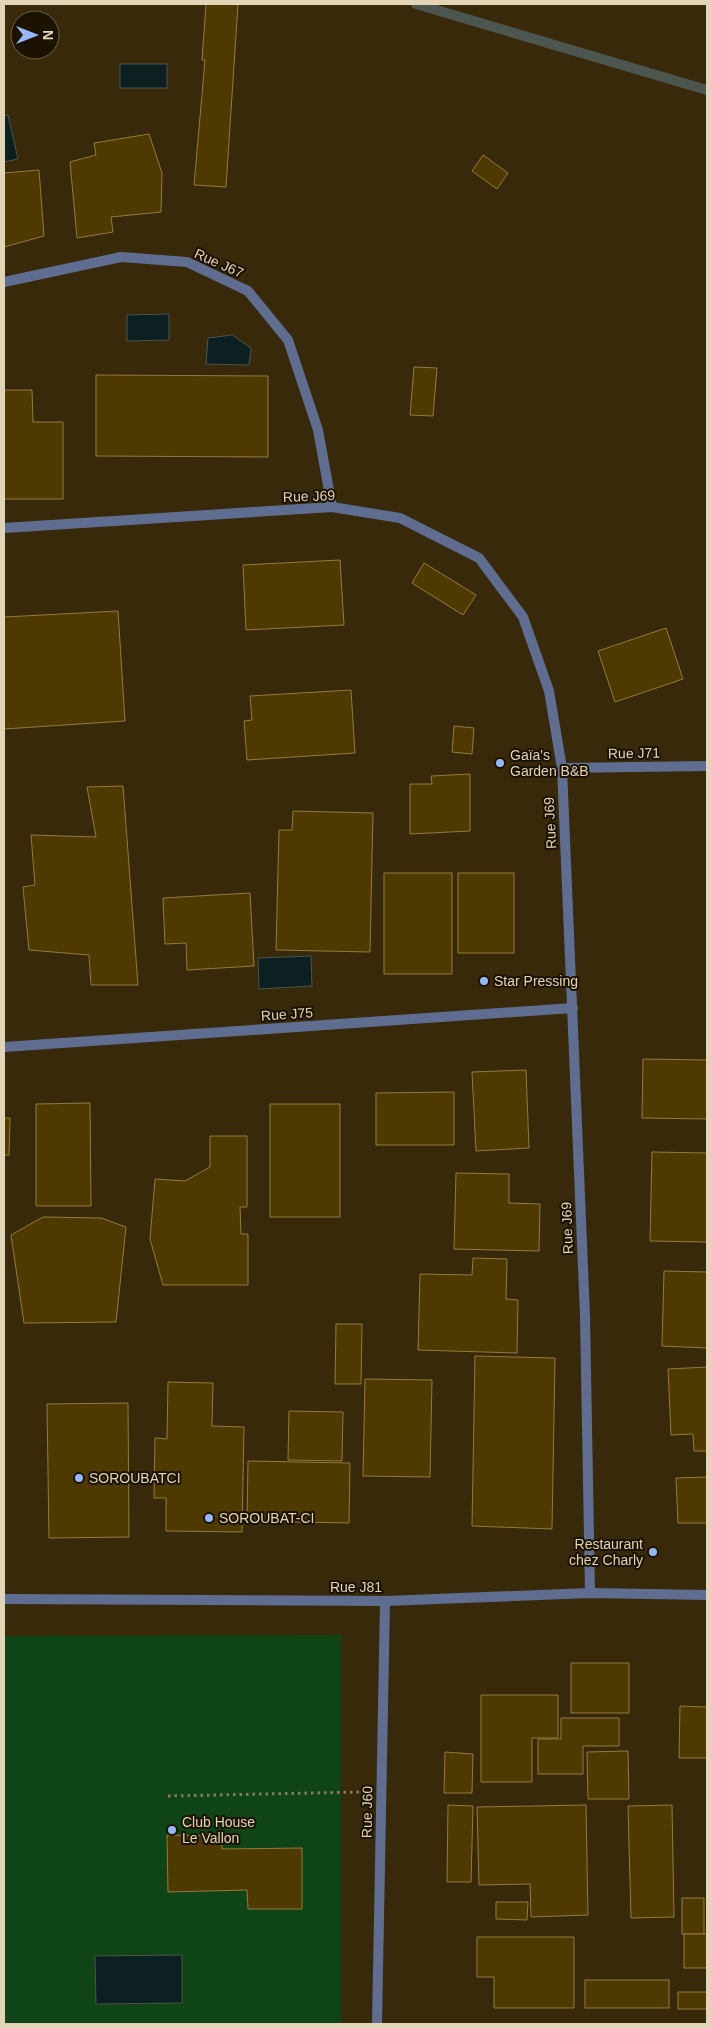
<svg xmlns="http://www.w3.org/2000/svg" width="711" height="2028" font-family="Arial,sans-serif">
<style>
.green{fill:#0f4416}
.water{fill:#0c1f21;stroke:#4c554e}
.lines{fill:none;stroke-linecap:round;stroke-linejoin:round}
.stream{stroke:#4c554e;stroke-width:10}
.building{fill:#4e3900;stroke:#947a40}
.path{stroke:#887a5c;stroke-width:3;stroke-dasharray:2.5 4;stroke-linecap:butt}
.street{stroke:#5f6e90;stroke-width:10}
.poi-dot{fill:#96b6fd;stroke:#1c1200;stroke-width:2}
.labels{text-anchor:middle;stroke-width:4;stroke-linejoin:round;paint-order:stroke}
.street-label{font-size:14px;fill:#e2d4b7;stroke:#1c1200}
.poi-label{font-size:14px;fill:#e2d4b7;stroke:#1c1200;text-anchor:start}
</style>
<rect width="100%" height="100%" fill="#37290a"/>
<!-- green -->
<path class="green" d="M 341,1635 L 341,2024 L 4,2024 L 4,1636 Z"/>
<!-- water -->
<g class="water">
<rect x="120" y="64" width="47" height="24"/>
<path d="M 8,115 L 18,159 L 4,162 L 4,116 Z"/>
<path d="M 169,314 L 169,340 L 127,341 L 127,315 Z"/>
<path d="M 232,335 L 251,348 L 249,365 L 206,364 L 208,338 Z"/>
<path d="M 311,956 L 312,986 L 259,989 L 258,958 Z"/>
<path d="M 182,1955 L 182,2003 L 96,2004 L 95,1956 Z"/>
</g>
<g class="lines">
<!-- stream -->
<path class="stream" d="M 416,4 L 707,90"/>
</g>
<!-- building -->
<g class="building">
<path d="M 206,4 L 238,4 L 226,187 L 194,185 L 205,60 L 202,60 Z"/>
<path d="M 149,134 L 162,173 L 161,212 L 111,217 L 113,232 L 77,238 L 70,162 L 96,155 L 94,143 Z"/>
<path d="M 483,155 L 508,173 L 497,189 L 472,171 Z"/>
<path d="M 39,170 L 44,236 L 4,247 L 4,173 Z"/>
<path d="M 414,367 L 437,368 L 433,416 L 410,415 Z"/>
<path d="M 96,375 L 268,376 L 268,457 L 96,456 Z"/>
<path d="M 4,390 L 32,390 L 33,422 L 63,422 L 63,499 L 4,499 Z"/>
<path d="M 340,560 L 344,625 L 246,630 L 243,565 Z"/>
<path d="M 424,563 L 476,595 L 463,615 L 412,583 Z"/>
<path d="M 118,611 L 125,721 L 4,729 L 4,617 Z"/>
<path d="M 666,628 L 683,679 L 615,702 L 598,651 Z"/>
<path d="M 351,690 L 355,753 L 247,760 L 244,721 L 252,720 L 250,696 Z"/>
<path d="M 454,726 L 474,728 L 472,754 L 452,752 Z"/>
<path d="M 470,774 L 470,831 L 410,834 L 410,784 L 432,784 L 431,776 Z"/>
<path d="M 123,786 L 138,985 L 91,985 L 89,955 L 29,950 L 23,887 L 35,885 L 31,835 L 96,837 L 87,787 Z"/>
<path d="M 293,811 L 373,813 L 370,952 L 276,950 L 279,830 L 292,830 Z"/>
<rect x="384" y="873" width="68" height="101"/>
<rect x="458" y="873" width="56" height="80"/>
<path d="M 250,893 L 254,966 L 187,970 L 186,943 L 165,944 L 163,898 Z"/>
<path d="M 643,1059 L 707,1060 L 707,1119 L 642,1118 Z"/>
<path d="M 526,1070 L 529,1148 L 476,1151 L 472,1072 Z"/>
<path d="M 454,1092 L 454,1145 L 376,1145 L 376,1093 Z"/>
<path d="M 90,1103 L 91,1206 L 36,1206 L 36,1104 Z"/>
<rect x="270" y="1104" width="70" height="113"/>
<path d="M 4,1118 L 10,1118 L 9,1155 L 4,1155 Z"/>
<path d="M 210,1136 L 247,1136 L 247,1207 L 240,1207 L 241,1234 L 248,1234 L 248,1285 L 163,1285 L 150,1239 L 155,1179 L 185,1181 L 210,1167 Z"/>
<path d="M 652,1152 L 707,1153 L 707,1242 L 650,1241 Z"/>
<path d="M 456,1173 L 509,1174 L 509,1203 L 540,1204 L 539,1251 L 454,1249 Z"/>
<path d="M 43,1217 L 101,1218 L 126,1227 L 116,1322 L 24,1323 L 11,1235 Z"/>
<path d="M 473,1258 L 507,1259 L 506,1299 L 518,1300 L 517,1353 L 418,1350 L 420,1274 L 472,1275 Z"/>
<path d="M 664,1271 L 707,1272 L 707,1348 L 662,1346 Z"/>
<path d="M 336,1324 L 362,1324 L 361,1384 L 335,1384 Z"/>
<path d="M 475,1356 L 555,1358 L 552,1529 L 472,1526 Z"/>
<path d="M 707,1367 L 707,1451 L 694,1451 L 693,1434 L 671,1435 L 668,1369 Z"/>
<path d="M 365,1379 L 432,1380 L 430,1477 L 363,1476 Z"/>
<path d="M 168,1382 L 213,1383 L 212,1426 L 244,1427 L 242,1532 L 166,1531 L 166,1498 L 154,1498 L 155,1438 L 167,1439 Z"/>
<path d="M 128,1403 L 129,1537 L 49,1538 L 47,1404 Z"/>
<path d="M 289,1411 L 343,1412 L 342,1461 L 288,1460 Z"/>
<path d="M 248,1461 L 350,1463 L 349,1523 L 247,1521 Z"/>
<path d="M 707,1477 L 707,1523 L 678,1523 L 676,1478 Z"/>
<rect x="571" y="1663" width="58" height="50"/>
<path d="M 481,1695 L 558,1695 L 558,1738 L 532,1738 L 532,1782 L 481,1782 Z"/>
<path d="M 680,1706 L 707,1707 L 707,1758 L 679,1758 Z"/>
<path d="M 561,1718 L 619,1718 L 619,1746 L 583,1746 L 583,1774 L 538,1774 L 538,1739 L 561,1739 Z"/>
<path d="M 628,1751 L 629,1799 L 588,1799 L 587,1752 Z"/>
<path d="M 445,1752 L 473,1754 L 472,1793 L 444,1793 Z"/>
<path d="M 448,1805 L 473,1806 L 471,1882 L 447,1882 Z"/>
<path d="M 586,1805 L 588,1915 L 531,1917 L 530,1884 L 479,1885 L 477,1807 Z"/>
<path d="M 672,1805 L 674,1917 L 631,1918 L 628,1806 Z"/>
<path d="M 167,1835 L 222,1836 L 222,1849 L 302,1848 L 302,1909 L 248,1909 L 247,1890 L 168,1892 Z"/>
<rect x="682" y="1898" width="22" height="36"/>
<path d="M 496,1902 L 528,1902 L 527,1920 L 496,1919 Z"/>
<rect x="684" y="1934" width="23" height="34"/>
<path d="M 477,1937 L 574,1937 L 574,2008 L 494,2008 L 494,1977 L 477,1977 Z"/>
<rect x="585" y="1980" width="84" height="28"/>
<rect x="678" y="1992" width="29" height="17"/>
</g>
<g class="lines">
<!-- path -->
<path class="path" d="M 168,1796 L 361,1792"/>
<!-- street -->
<g class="street">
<path d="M 4,282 L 121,257 L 187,262 L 248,291 L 288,340 L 318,430 L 332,507"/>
<path d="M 4,528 L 332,507 L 400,518 L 479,558 L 523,617 L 549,691 L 562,768 L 585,1315 L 590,1593"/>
<path d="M 562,768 L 707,766"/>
<path d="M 4,1047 L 573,1008"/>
<path d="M 4,1599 L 385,1601 L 590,1593 L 707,1595"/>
<path d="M 377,2024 L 385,1601"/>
</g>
</g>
<!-- markers -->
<g class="poi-dot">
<circle cx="500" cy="763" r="5"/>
<circle cx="484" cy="981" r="5"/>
<circle cx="79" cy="1478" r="5"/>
<circle cx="209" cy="1518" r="5"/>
<circle cx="653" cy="1552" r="5"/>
<circle cx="172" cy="1830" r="5"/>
</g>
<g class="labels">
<!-- street labels -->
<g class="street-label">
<text transform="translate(219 263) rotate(24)" y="5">Rue J67</text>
<text transform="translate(309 496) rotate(-2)" y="5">Rue J69</text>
<text transform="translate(634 753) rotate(-1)" y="5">Rue J71</text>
<text transform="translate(550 823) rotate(-93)" y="5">Rue J69</text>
<text transform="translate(287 1014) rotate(-4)" y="5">Rue J75</text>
<text transform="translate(567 1228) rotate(-92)" y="5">Rue J69</text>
<text x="356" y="1592">Rue J81</text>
<text transform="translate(367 1812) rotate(-89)" y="5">Rue J60</text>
</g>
<!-- poi labels -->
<g class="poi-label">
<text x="510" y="760">Gaïa's<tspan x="510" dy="16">Garden B&amp;B</tspan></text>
<text x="494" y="986">Star Pressing</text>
<text x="89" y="1483">SOROUBATCI</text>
<text x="219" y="1523">SOROUBAT-CI</text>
<text x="643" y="1549" text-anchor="end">Restaurant<tspan x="643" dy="16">chez Charly</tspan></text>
<text x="182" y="1827">Club House<tspan x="182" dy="16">Le Vallon</tspan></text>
</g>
</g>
<!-- border -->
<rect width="711" height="2028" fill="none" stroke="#e2d4b7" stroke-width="10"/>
<!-- north arrow -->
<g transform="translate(35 35) rotate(90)"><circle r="24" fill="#1c1200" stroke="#6b6049"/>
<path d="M0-4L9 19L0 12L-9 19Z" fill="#96b6fd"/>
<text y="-8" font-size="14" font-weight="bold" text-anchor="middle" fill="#e2d4b7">N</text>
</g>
</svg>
